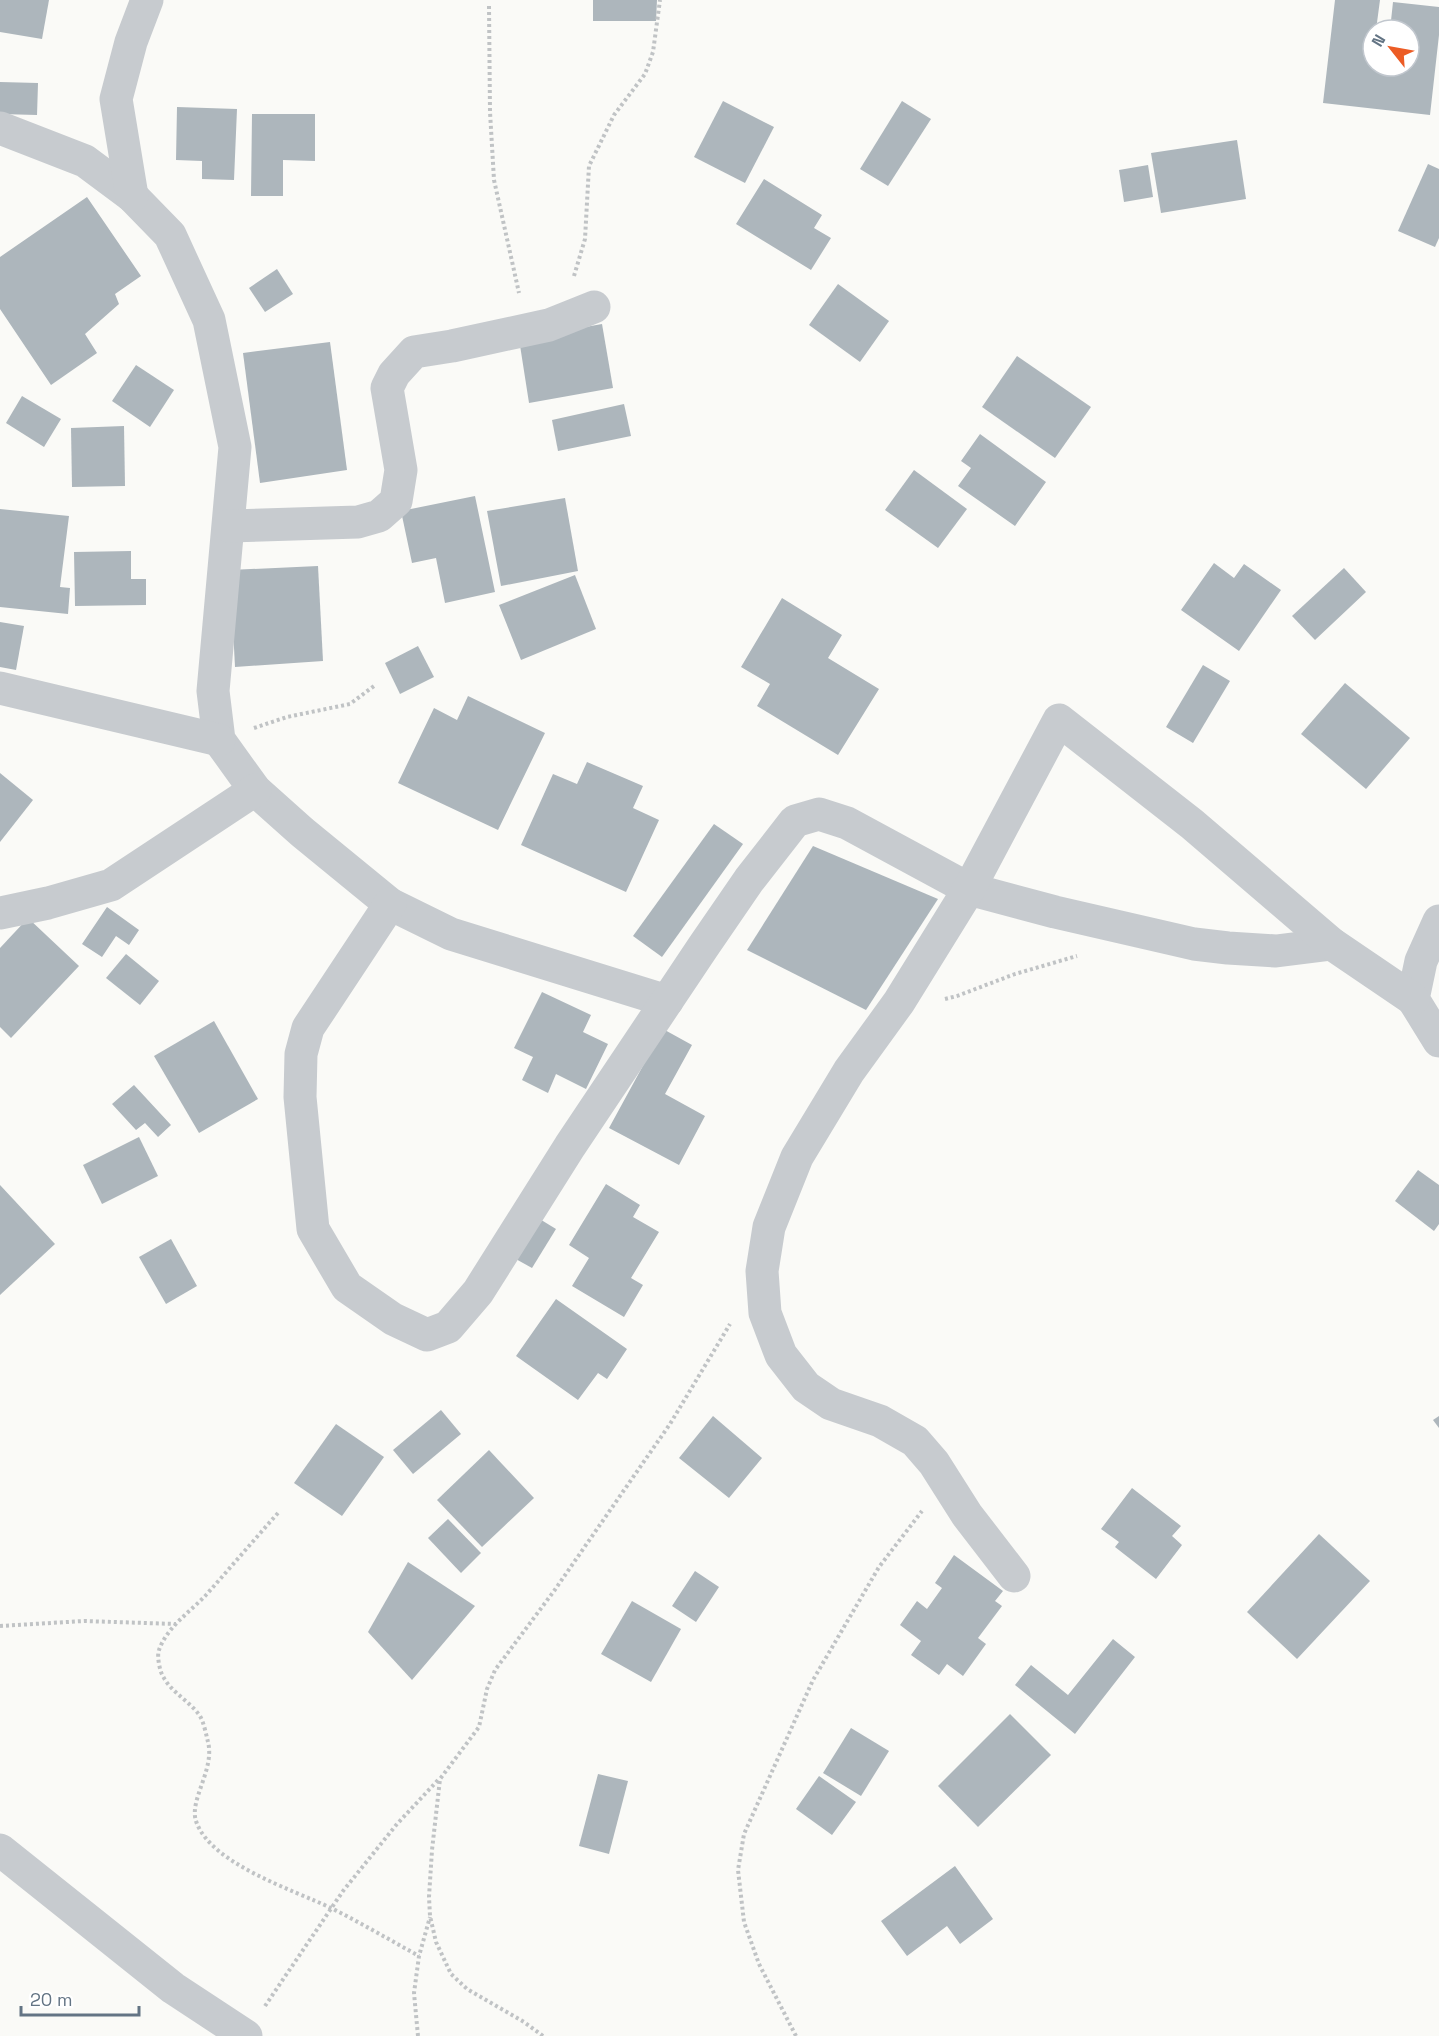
<svg xmlns="http://www.w3.org/2000/svg" width="1439" height="2036" font-family="'Space Grotesk',sans-serif">
<style>
.building{fill:#adb6bc}
.lines{fill:none;stroke-linecap:round;stroke-linejoin:round}
.path{stroke:#c0c3c5;stroke-width:4;stroke-dasharray:3 3;stroke-linecap:butt}
.minor{stroke:#c7cbcf;stroke-width:33}
</style>
<rect width="100%" height="100%" fill="#fafaf7"/>
<!-- building -->
<g class="building">
<path d="M 0,0 L 49,0 L 42,39 L 0,32 Z"/>
<path d="M 593,0 L 657,0 L 656,21 L 593,21 Z"/>
<path d="M 1335,0 L 1380,0 L 1376,30 L 1373,30 L 1373,66 L 1409,66 L 1409,30 L 1390,30 L 1393,2 L 1439,7 L 1439,35 L 1430,115 L 1323,103 Z"/>
<path d="M 0,82 L 38,83 L 37,115 L 0,114 Z"/>
<path d="M 723,101 L 774,127 L 745,183 L 694,157 Z"/>
<path d="M 902,101 L 931,119 L 888,186 L 860,169 Z"/>
<path d="M 177,107 L 237,109 L 234,180 L 202,179 L 202,161 L 176,160 Z"/>
<path d="M 252,114 L 315,114 L 315,161 L 283,160 L 283,196 L 251,196 Z"/>
<path d="M 1237,140 L 1246,199 L 1161,213 L 1151,153 Z"/>
<path d="M 1428,164 L 1439,169 L 1439,238 L 1435,247 L 1398,231 Z"/>
<path d="M 1148,165 L 1153,197 L 1124,202 L 1119,170 Z"/>
<path d="M 764,179 L 822,215 L 814,228 L 831,238 L 811,270 L 736,224 Z"/>
<path d="M 87,197 L 141,276 L 115,294 L 119,304 L 85,334 L 97,353 L 51,385 L 0,309 L 0,257 Z"/>
<path d="M 277,269 L 293,294 L 265,312 L 249,288 Z"/>
<path d="M 838,284 L 889,321 L 860,362 L 809,325 Z"/>
<path d="M 602,324 L 613,388 L 529,403 L 519,339 Z"/>
<path d="M 330,342 L 347,470 L 260,483 L 243,353 Z"/>
<path d="M 1017,356 L 1091,407 L 1055,458 L 982,407 Z"/>
<path d="M 136,365 L 174,390 L 150,427 L 112,401 Z"/>
<path d="M 22,396 L 61,419 L 44,447 L 6,423 Z"/>
<path d="M 624,404 L 631,436 L 558,451 L 552,420 Z"/>
<path d="M 124,426 L 125,486 L 72,487 L 71,428 Z"/>
<path d="M 980,434 L 1046,482 L 1015,526 L 958,486 L 971,468 L 961,461 Z"/>
<path d="M 914,470 L 967,509 L 938,548 L 885,510 Z"/>
<path d="M 475,496 L 495,592 L 445,603 L 436,558 L 412,563 L 401,511 Z"/>
<path d="M 565,498 L 578,571 L 501,586 L 487,511 Z"/>
<path d="M 0,509 L 69,516 L 60,587 L 70,588 L 68,614 L 0,607 Z"/>
<path d="M 131,551 L 131,579 L 146,579 L 146,605 L 75,606 L 74,552 Z"/>
<path d="M 1214,563 L 1234,578 L 1244,564 L 1281,590 L 1239,651 L 1181,610 Z"/>
<path d="M 318,566 L 323,661 L 235,667 L 230,570 Z"/>
<path d="M 1344,568 L 1366,592 L 1315,640 L 1292,616 Z"/>
<path d="M 575,575 L 596,629 L 521,660 L 499,605 Z"/>
<path d="M 782,598 L 842,635 L 828,658 L 879,689 L 838,755 L 757,706 L 770,684 L 741,667 Z"/>
<path d="M 0,622 L 24,626 L 16,670 L 0,667 Z"/>
<path d="M 418,646 L 434,677 L 400,694 L 385,663 Z"/>
<path d="M 1203,665 L 1230,681 L 1193,743 L 1166,727 Z"/>
<path d="M 1345,683 L 1410,738 L 1366,789 L 1301,734 Z"/>
<path d="M 468,696 L 545,733 L 498,830 L 398,783 L 434,708 L 457,720 Z"/>
<path d="M 587,762 L 643,786 L 633,808 L 659,820 L 626,892 L 521,845 L 553,774 L 577,784 Z"/>
<path d="M 0,773 L 33,800 L 0,842 Z"/>
<path d="M 714,824 L 743,844 L 662,957 L 633,936 Z"/>
<path d="M 813,846 L 938,899 L 866,1010 L 747,950 Z"/>
<path d="M 107,907 L 139,930 L 129,945 L 116,936 L 102,957 L 82,944 Z"/>
<path d="M 28,918 L 79,966 L 11,1038 L 0,1027 L 0,948 Z"/>
<path d="M 126,954 L 159,981 L 140,1005 L 106,978 Z"/>
<path d="M 542,992 L 591,1015 L 583,1032 L 608,1044 L 586,1089 L 556,1074 L 548,1093 L 522,1080 L 533,1057 L 514,1048 Z"/>
<path d="M 214,1021 L 258,1099 L 199,1133 L 154,1056 Z"/>
<path d="M 663,1029 L 692,1045 L 665,1094 L 705,1116 L 679,1165 L 609,1128 Z"/>
<path d="M 134,1085 L 171,1125 L 158,1137 L 145,1123 L 136,1130 L 112,1104 Z"/>
<path d="M 139,1137 L 158,1176 L 102,1204 L 83,1165 Z"/>
<path d="M 1418,1170 L 1439,1185 L 1439,1224 L 1434,1231 L 1395,1201 Z"/>
<path d="M 606,1184 L 640,1205 L 633,1217 L 659,1232 L 631,1278 L 643,1285 L 624,1317 L 572,1286 L 589,1258 L 569,1245 Z"/>
<path d="M 0,1185 L 55,1244 L 0,1295 Z"/>
<path d="M 538,1218 L 556,1229 L 532,1268 L 514,1258 Z"/>
<path d="M 171,1239 L 197,1286 L 166,1304 L 139,1257 Z"/>
<path d="M 556,1299 L 627,1349 L 607,1379 L 598,1373 L 578,1400 L 516,1356 Z"/>
<path d="M 441,1410 L 461,1434 L 413,1474 L 393,1450 Z"/>
<path d="M 713,1416 L 762,1458 L 729,1498 L 679,1458 Z"/>
<path d="M 1439,1416 L 1439,1428 L 1433,1420 Z"/>
<path d="M 336,1424 L 384,1457 L 342,1516 L 294,1483 Z"/>
<path d="M 489,1450 L 534,1498 L 482,1547 L 437,1500 Z"/>
<path d="M 1132,1488 L 1181,1526 L 1172,1536 L 1182,1545 L 1156,1579 L 1115,1547 L 1119,1542 L 1101,1529 Z"/>
<path d="M 448,1519 L 481,1553 L 461,1573 L 428,1538 Z"/>
<path d="M 1319,1534 L 1370,1581 L 1297,1659 L 1247,1612 Z"/>
<path d="M 954,1555 L 1003,1591 L 995,1601 L 1002,1606 L 978,1638 L 986,1644 L 963,1676 L 947,1664 L 939,1675 L 911,1655 L 921,1641 L 900,1625 L 917,1601 L 927,1609 L 942,1588 L 935,1583 Z"/>
<path d="M 408,1562 L 475,1606 L 412,1680 L 368,1632 Z"/>
<path d="M 695,1571 L 719,1587 L 696,1622 L 672,1606 Z"/>
<path d="M 632,1601 L 681,1629 L 651,1682 L 601,1654 Z"/>
<path d="M 1113,1639 L 1135,1657 L 1075,1734 L 1015,1685 L 1031,1665 L 1068,1695 Z"/>
<path d="M 1010,1714 L 1051,1755 L 978,1827 L 938,1786 Z"/>
<path d="M 851,1728 L 889,1751 L 861,1796 L 823,1773 Z"/>
<path d="M 598,1774 L 628,1781 L 609,1854 L 579,1846 Z"/>
<path d="M 819,1776 L 856,1802 L 832,1835 L 796,1809 Z"/>
<path d="M 955,1866 L 993,1919 L 960,1944 L 947,1926 L 907,1956 L 881,1921 Z"/>
</g>
<g class="lines">
<!-- path -->
<g class="path">
<path d="M 489,6 L 490,112 L 494,180 L 519,293"/>
<path d="M 574,276 L 585,239 L 589,166 L 614,115 L 645,74 L 653,52 L 660,0"/>
<path d="M 254,728 L 287,717 L 350,704 L 374,686"/>
<path d="M 945,999 L 957,996 L 1015,974 L 1077,956"/>
<path d="M 278,1513 C 254,1540 230,1568 206,1595 C 190,1612 167,1627 159,1650 C 157,1655 159,1666 161,1672 C 169,1692 189,1700 200,1716 C 204,1723 206,1734 208,1742 C 215,1769 189,1800 196,1821 C 210,1864 294,1890 331,1908 C 361,1923 390,1940 419,1956"/>
<path d="M 0,1626 L 84,1621 L 176,1624"/>
<path d="M 265,2006 L 343,1891 L 397,1824 L 439,1779"/>
<path d="M 418,2036 L 414,1993 L 419,1956 L 430,1917"/>
<path d="M 543,2036 L 524,2022 L 467,1989 L 451,1974 L 436,1942 L 430,1916 L 429,1897 L 432,1850 L 440,1779 L 479,1727 L 487,1689 L 495,1670 L 554,1591 L 670,1424 L 730,1324"/>
<path d="M 796,2036 L 759,1964 L 744,1922 L 738,1870 L 744,1834 L 813,1680 L 879,1567 L 922,1511"/>
</g>
<!-- minor -->
<g class="minor">
<path d="M 0,128 L 85,161 L 132,196 L 170,235 L 209,320 L 235,447 L 213,691 L 219,740 L 255,790 L 302,832 L 390,904 L 451,934 L 667,1001"/>
<path d="M 132,196 L 116,99 L 131,42 L 147,0"/>
<path d="M 229,526 L 358,522 L 379,516 L 396,501 L 401,470 L 387,388 L 394,374 L 414,352 L 452,346 L 549,325 L 594,307"/>
<path d="M 0,688 L 219,740"/>
<path d="M 390,904 L 308,1028 L 301,1054 L 300,1097 L 313,1229 L 347,1287 L 393,1319 L 427,1335 L 448,1327 L 478,1292 L 570,1146 L 703,947 L 749,880 L 795,821 L 819,814 L 847,823 L 969,889 L 1055,912 L 1194,944 L 1228,948 L 1276,951 L 1332,944"/>
<path d="M 0,913 L 48,903 L 111,885 L 255,790"/>
<path d="M 1439,921 L 1421,961 L 1413,999 L 1439,1041"/>
<path d="M 1014,1576 L 967,1515 L 934,1463 L 915,1441 L 880,1421 L 831,1404 L 806,1387 L 781,1355 L 765,1313 L 762,1271 L 769,1227 L 797,1157 L 849,1071 L 899,1002 L 969,889 L 1059,720 L 1192,824 L 1332,944 L 1413,999"/>
<path d="M 0,1850 L 173,1988 L 246,2036"/>
</g>
</g>
<!-- north arrow -->
<g transform="translate(1391 48) rotate(301)"><circle r="28" fill="#ffffff" stroke="#c1c7ce" stroke-width="1.5"/>
<path d="M0-4.5L10 22L0 15L-10 22Z" fill="#ec5c25"/>
<text y="-9" font-size="16" font-weight="bold" text-anchor="middle" fill="#637484">N</text>
</g>
<!-- scale -->
<path d="M21 2006v9h118v-9" fill="none" stroke="#637484" stroke-width="3"/>
<text x="30" y="2006" font-size="18" fill="#637484" stroke="#ffffff" stroke-width="4.5" paint-order="stroke">20 m</text>
</svg>
